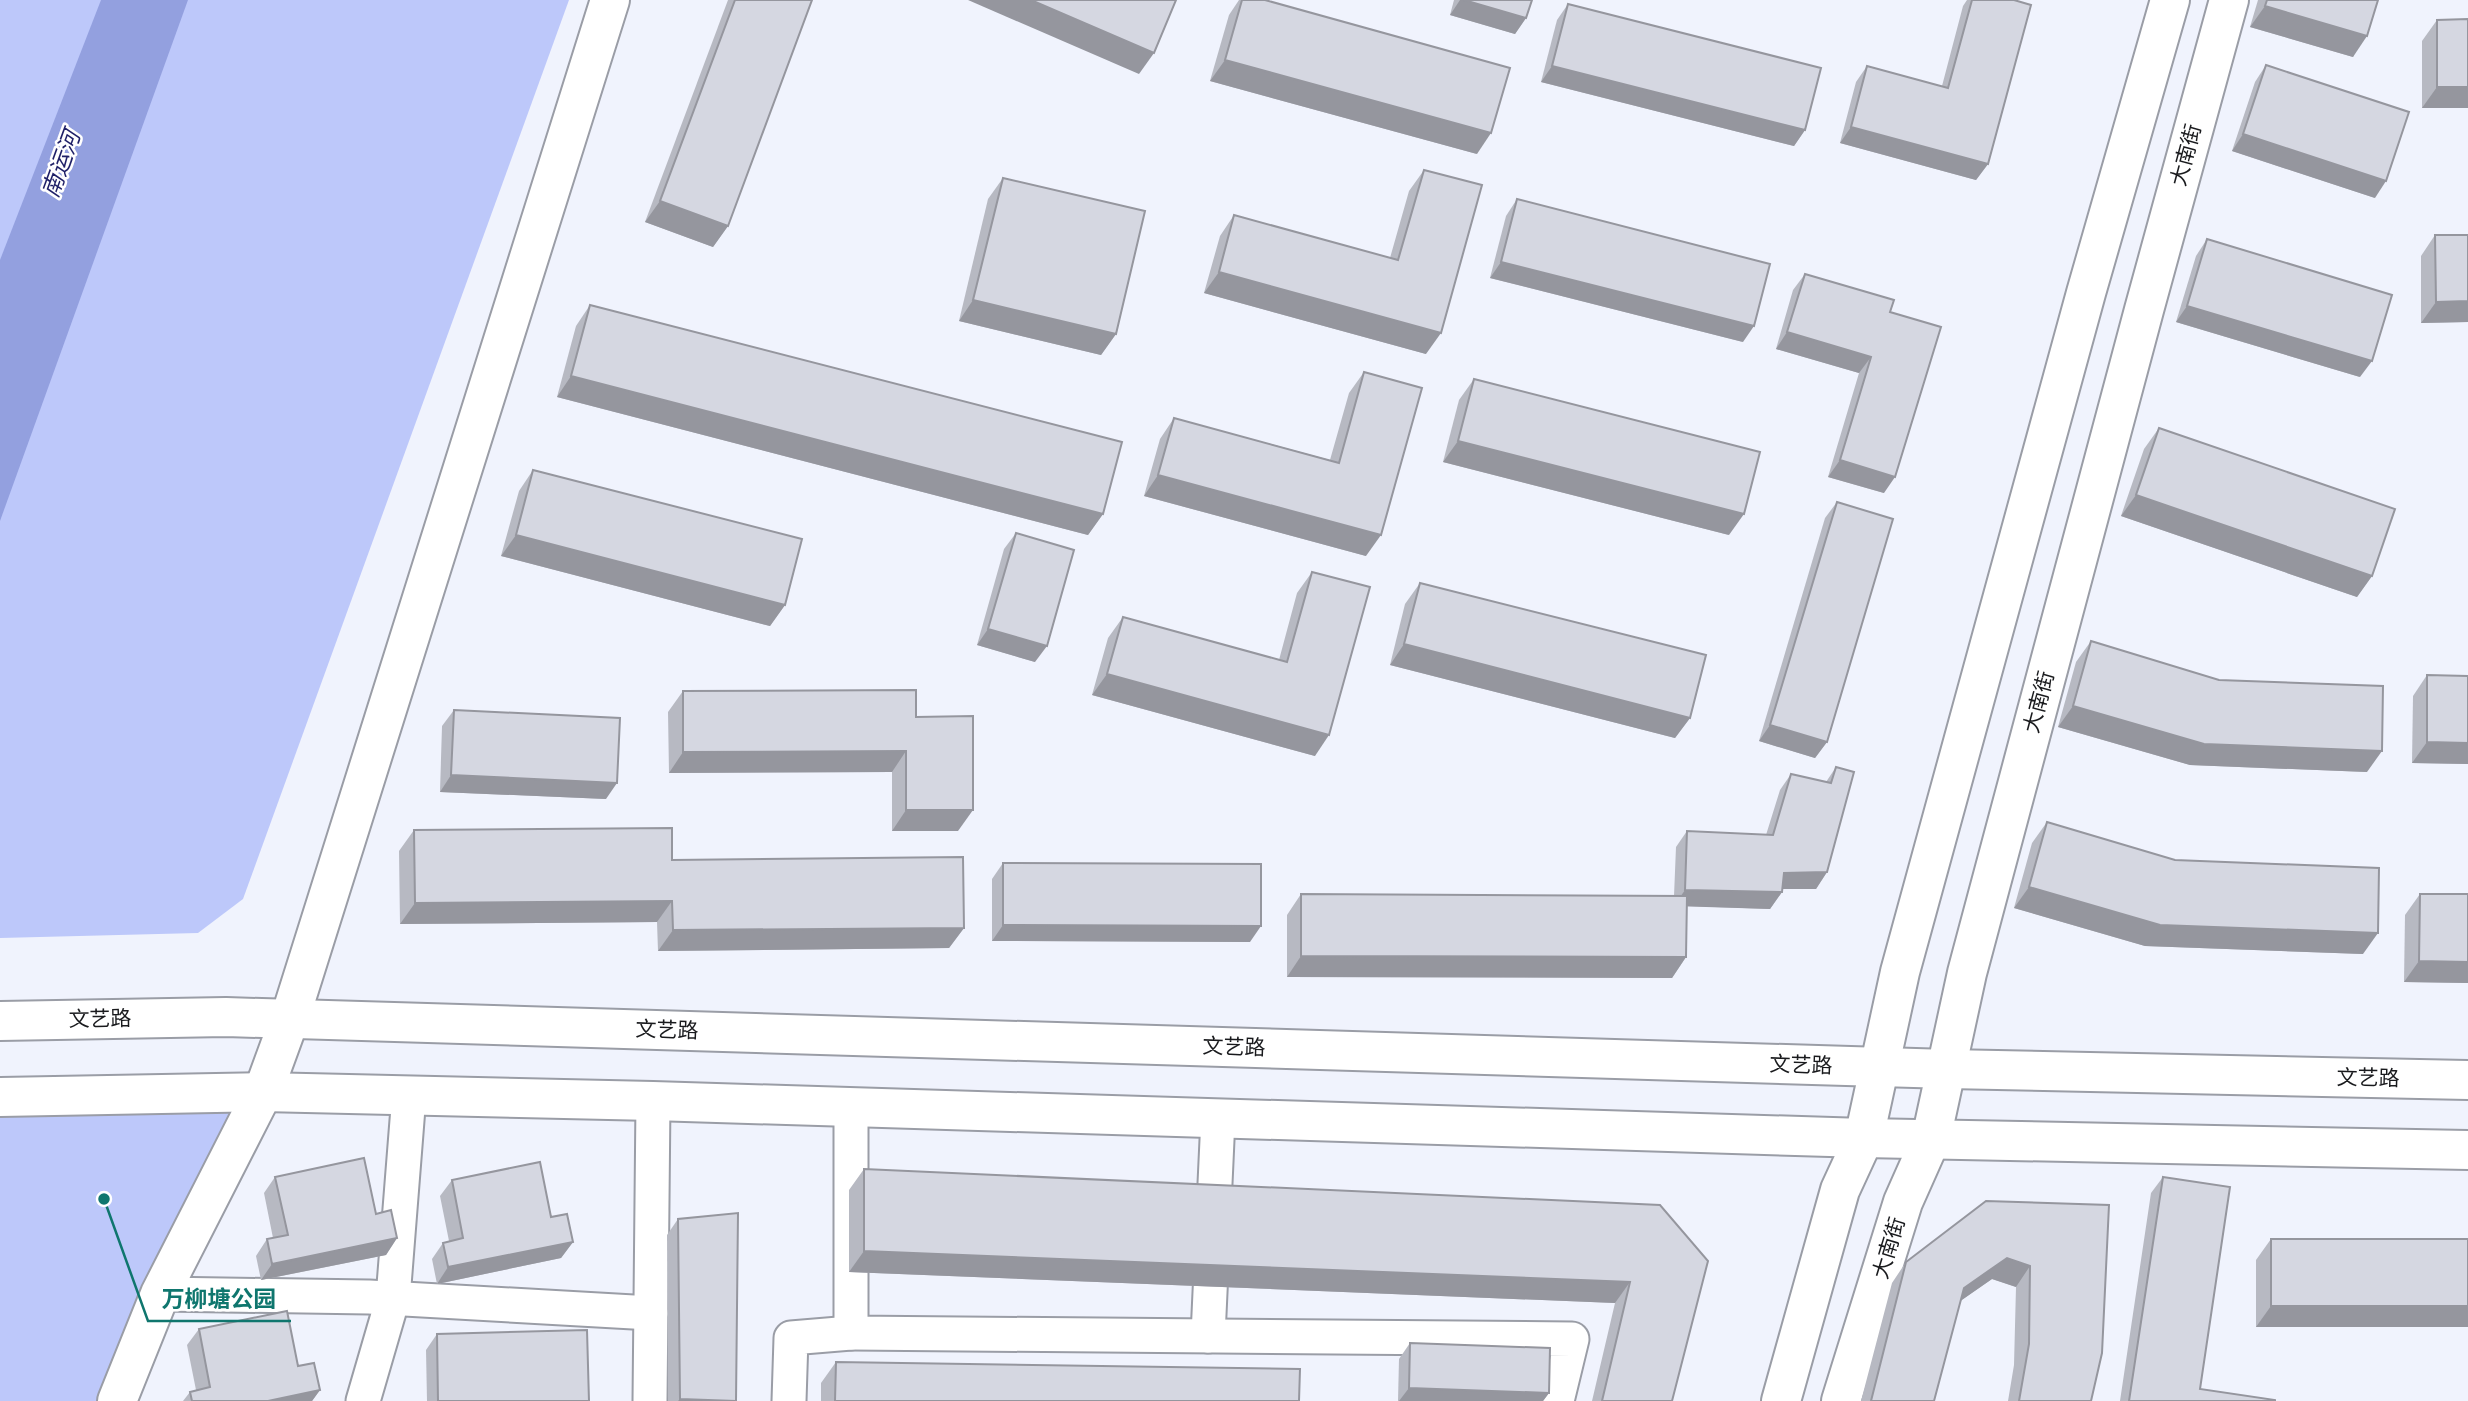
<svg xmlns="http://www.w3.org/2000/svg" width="2468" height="1401" font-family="Cabin,'Noto Sans SC',sans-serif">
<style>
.green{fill:#bdc8fa}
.water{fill:#93a0df}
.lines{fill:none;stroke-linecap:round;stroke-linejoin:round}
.minor-casing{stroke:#9a9da6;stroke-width:37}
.tertiary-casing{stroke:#9a9da6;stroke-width:42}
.secondary-casing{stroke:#9a9da6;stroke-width:42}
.minor{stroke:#fff;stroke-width:33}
.tertiary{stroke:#fff;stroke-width:38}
.secondary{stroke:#fff;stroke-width:38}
.wall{fill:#b7b9c2}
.shaded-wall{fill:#95969e}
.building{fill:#d5d7e1;stroke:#95969e;stroke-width:2}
.labels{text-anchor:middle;stroke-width:5;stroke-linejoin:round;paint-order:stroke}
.street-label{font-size:21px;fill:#191a1d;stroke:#fff}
.water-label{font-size:23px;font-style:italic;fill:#1e1f67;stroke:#fff}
.leader{fill:none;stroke:#0f766e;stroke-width:2.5}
.callout-dot{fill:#0f766e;stroke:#fff;stroke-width:2.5}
.callout-label{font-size:23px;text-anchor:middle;font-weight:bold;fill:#0f766e;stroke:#fff;stroke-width:5;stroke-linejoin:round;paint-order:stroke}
</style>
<rect width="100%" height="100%" fill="#f0f3fd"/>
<!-- green -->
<g class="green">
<path d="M 0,0 L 569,0 L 243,899 L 198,933 L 0,938 Z"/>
<path d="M 263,1092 L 107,1401 L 0,1401 L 0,1104 Z"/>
</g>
<!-- water -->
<path class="water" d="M 101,0 L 188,0 L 0,521 L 0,260 Z"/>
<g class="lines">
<!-- minor casing -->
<g class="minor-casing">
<g id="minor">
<path d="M 851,1107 L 851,1333 L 1572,1339 L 1557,1401"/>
<path d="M 160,1294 L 369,1297 L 651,1313"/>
<path d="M 1208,1336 L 1218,1118"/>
<path d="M 363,1401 L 393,1298 L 409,1095"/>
<path d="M 650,1401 L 653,1101"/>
<path d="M 789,1401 L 791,1338 L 851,1333"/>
</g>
</g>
<!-- tertiary casing -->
<g class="tertiary-casing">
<g id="tertiary">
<path d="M 117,1401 L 160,1294 L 263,1092 L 290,1018 L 610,0"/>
<path d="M 1781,1401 L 1840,1190 L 1864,1138 L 1900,972 L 2086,293 L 2170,0"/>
<path d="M 1841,1401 L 1903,1202 L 1931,1139 L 1967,973 L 2144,310 L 2229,0"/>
</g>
</g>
<!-- secondary casing -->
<g class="secondary-casing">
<g id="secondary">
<path d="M 0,1021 L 226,1017 L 1948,1069 L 2468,1080"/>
<path d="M 0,1097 L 263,1092 L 653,1101 L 1864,1138 L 2468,1150"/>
</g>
</g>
<!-- minor -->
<use href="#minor" class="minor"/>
<!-- tertiary -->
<use href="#tertiary" class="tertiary"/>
<!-- secondary -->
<use href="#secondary" class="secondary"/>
</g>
<!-- wall -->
<g class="wall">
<path d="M 728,0 L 812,0 L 728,226 L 713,247 L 645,222 Z"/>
<path d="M 1239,0 L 1265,0 L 1477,154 L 1210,81 L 1229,15 Z"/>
<path d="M 1454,0 L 1532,0 L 1526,18 L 1515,34 L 1450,15 Z"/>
<path d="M 1967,0 L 2014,0 L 1988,164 L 1976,180 L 1840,143 L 1856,82 L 1867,66 L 1942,86 L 1963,6 Z"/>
<path d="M 2258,0 L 2378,0 L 2353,57 L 2250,27 Z"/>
<path d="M 1568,4 L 1805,130 L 1794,146 L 1541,82 L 1557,20 Z"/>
<path d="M 2437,20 L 2468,108 L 2422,108 L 2422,41 Z"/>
<path d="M 2266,65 L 2375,198 L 2232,151 L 2255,82 Z"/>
<path d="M 1424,170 L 1426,354 L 1204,293 L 1220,236 L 1234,215 L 1390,258 L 1409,191 Z"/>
<path d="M 1003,178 L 1116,334 L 1101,355 L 959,321 L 988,199 Z"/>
<path d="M 1517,199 L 1743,342 L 1490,278 L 1506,216 Z"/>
<path d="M 2435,235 L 2468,322 L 2421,323 L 2421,256 Z"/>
<path d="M 2207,239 L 2360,377 L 2176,322 L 2196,256 Z"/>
<path d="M 1805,274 L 1890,312 L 1884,493 L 1828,477 L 1859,373 L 1776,349 L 1793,290 Z"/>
<path d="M 590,305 L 1103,514 L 1088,535 L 557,397 L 576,326 Z"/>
<path d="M 1364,372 L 1366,556 L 1144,496 L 1160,439 L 1174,418 L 1330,460 L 1349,393 Z"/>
<path d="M 1474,379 L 1729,535 L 1443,462 L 1459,400 Z"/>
<path d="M 2159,428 L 2372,576 L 2357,597 L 2121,516 L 2144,449 Z"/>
<path d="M 533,470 L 785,605 L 770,626 L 501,556 L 519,491 Z"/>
<path d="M 1837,502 L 1827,742 L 1815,758 L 1759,741 L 1825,518 Z"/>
<path d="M 1016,533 L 1035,662 L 977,645 L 1004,549 Z"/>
<path d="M 1312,572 L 1315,756 L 1092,695 L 1108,638 L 1123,617 L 1279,660 L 1297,593 Z"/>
<path d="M 1420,583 L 1690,718 L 1675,738 L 1390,665 L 1405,604 Z"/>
<path d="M 2091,641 L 2219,680 L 2367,772 L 2190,765 L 2058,727 L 2076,662 Z"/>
<path d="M 2427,675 L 2468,764 L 2412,763 L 2413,696 Z"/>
<path d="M 683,691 L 916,717 L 958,831 L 892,831 L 892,772 L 669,773 L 668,712 Z"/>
<path d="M 454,710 L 606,799 L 440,792 L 442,726 Z"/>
<path d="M 1836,767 L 1827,872 L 1816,889 L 1782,889 L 1782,892 L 1770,909 L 1687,906 L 1686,957 L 1672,978 L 1287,977 L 1287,915 L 1301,894 L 1674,896 L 1676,847 L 1687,831 L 1766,835 L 1780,790 L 1791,774 L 1826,782 Z"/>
<path d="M 2047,822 L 2175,860 L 2363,954 L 2145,946 L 2014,908 L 2032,843 Z"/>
<path d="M 414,830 L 672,860 L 964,928 L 949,948 L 658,951 L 657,922 L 400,924 L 399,851 Z"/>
<path d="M 1003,863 L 1250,942 L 992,941 L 992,879 Z"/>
<path d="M 2420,894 L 2468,894 L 2468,983 L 2404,982 L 2405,915 Z"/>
<path d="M 864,1169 L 1660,1205 L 1672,1401 L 1592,1401 L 1615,1303 L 849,1272 L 849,1190 Z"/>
<path d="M 275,1177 L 376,1214 L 397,1238 L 386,1255 L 261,1280 L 256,1256 L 267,1239 L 273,1238 L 264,1193 Z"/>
<path d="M 2163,1177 L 2200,1389 L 2275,1401 L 2120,1401 L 2151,1193 Z"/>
<path d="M 452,1180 L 551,1217 L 573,1242 L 561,1258 L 437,1284 L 432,1259 L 443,1243 L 449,1241 L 440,1196 Z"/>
<path d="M 2109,1205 L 2091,1401 L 2008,1401 L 2014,1365 L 2016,1287 L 1992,1279 L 1960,1301 L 1934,1401 L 1861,1401 L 1892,1283 L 1906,1262 Z"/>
<path d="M 678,1219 L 736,1401 L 668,1401 L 667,1235 Z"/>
<path d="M 2271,1239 L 2468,1239 L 2468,1327 L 2256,1327 L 2256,1260 Z"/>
<path d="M 199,1329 L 298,1366 L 320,1390 L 312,1401 L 183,1401 L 190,1392 L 196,1390 L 187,1345 Z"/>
<path d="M 437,1334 L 589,1401 L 427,1401 L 426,1350 Z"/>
<path d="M 1410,1343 L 1549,1393 L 1543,1401 L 1398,1401 L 1399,1359 Z"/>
<path d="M 836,1362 L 1299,1401 L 821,1401 L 821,1383 Z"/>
</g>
<!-- shaded-wall -->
<g class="shaded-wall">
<path d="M 968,0 L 1031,0 L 1154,53 L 1139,74 Z"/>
<path d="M 1460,0 L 1464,0 L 1526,18 L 1515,34 L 1450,15 Z"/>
<path d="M 2265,6 L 2367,36 L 2353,57 L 2250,27 Z"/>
<path d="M 1225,60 L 1491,133 L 1477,154 L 1210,81 Z"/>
<path d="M 1552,66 L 1805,130 L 1794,146 L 1541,82 Z"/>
<path d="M 2437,87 L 2468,87 L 2468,108 L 2422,108 Z"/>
<path d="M 1851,127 L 1988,164 L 1976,180 L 1840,143 Z"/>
<path d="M 2243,134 L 2386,181 L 2375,198 L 2232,151 Z"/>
<path d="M 660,201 L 728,226 L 713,247 L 645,222 Z"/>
<path d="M 1501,262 L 1754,326 L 1743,342 L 1490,278 Z"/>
<path d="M 1219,272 L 1441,333 L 1426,354 L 1204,293 Z"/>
<path d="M 973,300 L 1116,334 L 1101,355 L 959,321 Z"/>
<path d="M 2468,301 L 2468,322 L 2421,323 L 2436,302 Z"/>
<path d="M 2187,306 L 2372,361 L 2360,377 L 2176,322 Z"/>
<path d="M 1787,332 L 1871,357 L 1859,373 L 1776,349 Z"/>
<path d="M 571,376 L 1103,514 L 1088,535 L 557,397 Z"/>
<path d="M 1458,441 L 1744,514 L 1729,535 L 1443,462 Z"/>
<path d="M 1840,460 L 1895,477 L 1884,493 L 1828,477 Z"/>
<path d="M 1158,475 L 1381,535 L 1366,556 L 1144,496 Z"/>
<path d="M 2136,495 L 2372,576 L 2357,597 L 2121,516 Z"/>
<path d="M 516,535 L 785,605 L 770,626 L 501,556 Z"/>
<path d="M 988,629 L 1047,646 L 1035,662 L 977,645 Z"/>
<path d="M 1404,644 L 1690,718 L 1675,738 L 1390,665 Z"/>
<path d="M 1107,674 L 1329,735 L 1315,756 L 1092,695 Z"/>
<path d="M 2073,706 L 2382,751 L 2367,772 L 2190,765 L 2058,727 Z"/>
<path d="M 1770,725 L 1827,742 L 1815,758 L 1759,741 Z"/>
<path d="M 2427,742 L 2468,743 L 2468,764 L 2412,763 Z"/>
<path d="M 906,751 L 892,772 L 669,773 L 683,752 Z"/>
<path d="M 451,775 L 617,783 L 606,799 L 440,792 Z"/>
<path d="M 906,810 L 973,810 L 958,831 L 892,831 Z"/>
<path d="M 1827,872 L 1816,889 L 1773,889 L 1784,873 Z"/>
<path d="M 2029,887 L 2378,933 L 2363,954 L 2145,946 L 2014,908 Z"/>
<path d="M 1685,890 L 1782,892 L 1770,909 L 1674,906 Z"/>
<path d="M 672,901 L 657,922 L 400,924 L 415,903 Z"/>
<path d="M 1003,925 L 1261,926 L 1250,942 L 992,941 Z"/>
<path d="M 964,928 L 949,948 L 658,951 L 673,930 Z"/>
<path d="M 1301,956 L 1686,957 L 1672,978 L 1287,977 Z"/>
<path d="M 2419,961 L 2468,962 L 2468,983 L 2404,982 Z"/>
<path d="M 397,1238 L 386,1255 L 261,1280 L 272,1264 Z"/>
<path d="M 573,1242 L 561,1258 L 437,1284 L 448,1267 Z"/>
<path d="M 864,1251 L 1630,1282 L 1615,1303 L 849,1272 Z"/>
<path d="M 2007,1258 L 2030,1266 L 2016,1287 L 1992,1279 L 1949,1309 L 1964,1288 Z"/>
<path d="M 2271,1306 L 2468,1306 L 2468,1327 L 2256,1327 Z"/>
<path d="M 1409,1388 L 1549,1393 L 1543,1401 L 1399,1401 Z"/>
<path d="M 320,1390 L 312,1401 L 268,1401 Z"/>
<path d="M 680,1399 L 723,1401 L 678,1401 Z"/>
</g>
<!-- building -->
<g class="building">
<path d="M 735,0 L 812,0 L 728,226 L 660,201 Z"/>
<path d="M 1031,0 L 1176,0 L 1154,53 Z"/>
<path d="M 1242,0 L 1265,0 L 1510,68 L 1491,133 L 1225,60 Z"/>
<path d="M 1464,0 L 1532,0 L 1526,18 Z"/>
<path d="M 1972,0 L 2014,0 L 2031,5 L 1988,164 L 1851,127 L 1867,66 L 1948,88 Z"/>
<path d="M 2267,0 L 2378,0 L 2367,36 L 2265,6 Z"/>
<path d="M 1568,4 L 1821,68 L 1805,130 L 1552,66 Z"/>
<path d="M 2468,19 L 2468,87 L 2437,87 L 2437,20 Z"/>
<path d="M 2266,65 L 2409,112 L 2386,181 L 2243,134 Z"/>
<path d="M 1424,170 L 1482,185 L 1441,333 L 1219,272 L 1234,215 L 1398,260 Z"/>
<path d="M 1003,178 L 1145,211 L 1116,334 L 973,300 Z"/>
<path d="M 1517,199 L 1770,264 L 1754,326 L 1501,262 Z"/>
<path d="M 2435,235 L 2468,235 L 2468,301 L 2436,302 Z"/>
<path d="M 2207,239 L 2392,295 L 2372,361 L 2187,306 Z"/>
<path d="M 1805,274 L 1894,300 L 1890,312 L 1941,327 L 1895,477 L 1840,460 L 1871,357 L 1787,332 Z"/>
<path d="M 590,305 L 1122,442 L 1103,514 L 571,376 Z"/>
<path d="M 1364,372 L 1422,388 L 1381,535 L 1158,475 L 1174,418 L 1339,463 Z"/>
<path d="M 1474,379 L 1760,452 L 1744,514 L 1458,441 Z"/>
<path d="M 2159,428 L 2395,509 L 2372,576 L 2136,495 Z"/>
<path d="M 533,470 L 802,539 L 785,605 L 516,535 Z"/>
<path d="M 1837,502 L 1893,519 L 1827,742 L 1770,725 Z"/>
<path d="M 1016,533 L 1074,550 L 1047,646 L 988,629 Z"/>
<path d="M 1312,572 L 1370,587 L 1329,735 L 1107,674 L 1123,617 L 1287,662 Z"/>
<path d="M 1420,583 L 1706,655 L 1690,718 L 1404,644 Z"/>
<path d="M 2091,641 L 2219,680 L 2383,686 L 2382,751 L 2204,744 L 2073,706 Z"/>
<path d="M 2427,675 L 2468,676 L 2468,743 L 2427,742 Z"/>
<path d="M 916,690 L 916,717 L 973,716 L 973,810 L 906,810 L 906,751 L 683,752 L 683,691 Z"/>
<path d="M 454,710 L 620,718 L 617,783 L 451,775 Z"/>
<path d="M 1836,767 L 1854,772 L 1827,872 L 1784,873 L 1782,892 L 1685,890 L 1687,831 L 1773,835 L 1791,774 L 1831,783 Z"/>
<path d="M 2047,822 L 2175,860 L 2379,868 L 2378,933 L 2160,925 L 2029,887 Z"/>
<path d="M 672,828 L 672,860 L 963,857 L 964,928 L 673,930 L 672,901 L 415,903 L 414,830 Z"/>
<path d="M 1003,863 L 1261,864 L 1261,926 L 1003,925 Z"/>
<path d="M 1301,894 L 1687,896 L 1686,957 L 1301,956 Z"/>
<path d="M 2420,894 L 2468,894 L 2468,962 L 2419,961 Z"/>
<path d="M 364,1158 L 376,1214 L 391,1210 L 397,1238 L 272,1264 L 267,1239 L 288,1235 L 275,1177 Z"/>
<path d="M 540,1162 L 551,1217 L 567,1214 L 573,1242 L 448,1267 L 443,1243 L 463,1238 L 452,1180 Z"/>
<path d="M 864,1169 L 1660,1205 L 1708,1261 L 1672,1401 L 1602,1401 L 1630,1282 L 864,1251 Z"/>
<path d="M 2163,1177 L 2230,1187 L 2200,1389 L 2275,1400 L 2275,1401 L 2129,1401 Z"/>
<path d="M 1986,1201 L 2109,1205 L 2102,1353 L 2091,1401 L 2019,1401 L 2029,1344 L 2030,1266 L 2007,1258 L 1964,1288 L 1934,1401 L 1871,1401 L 1906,1262 Z"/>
<path d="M 738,1213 L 736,1401 L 680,1399 L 678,1219 Z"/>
<rect x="2271" y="1239" width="197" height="67"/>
<path d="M 287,1311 L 298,1366 L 314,1363 L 320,1390 L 268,1401 L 192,1401 L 190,1392 L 210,1387 L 199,1329 Z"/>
<path d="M 587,1330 L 589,1401 L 438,1401 L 437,1334 Z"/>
<path d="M 1410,1343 L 1550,1348 L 1549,1393 L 1409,1388 Z"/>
<path d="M 836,1362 L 1300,1369 L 1299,1401 L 835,1401 Z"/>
</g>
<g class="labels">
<!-- street labels -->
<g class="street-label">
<text transform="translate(2186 155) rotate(-75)" y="7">大南街</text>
<text transform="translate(2039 702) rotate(-75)" y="7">大南街</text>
<text transform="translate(100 1019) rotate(-1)" y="7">文艺路</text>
<text transform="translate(667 1030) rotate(2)" y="7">文艺路</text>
<text transform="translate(1234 1047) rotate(2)" y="7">文艺路</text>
<text transform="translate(1801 1065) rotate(2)" y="7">文艺路</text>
<text transform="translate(2368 1078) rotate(1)" y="7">文艺路</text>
<text transform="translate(1889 1248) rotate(-73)" y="7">大南街</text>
</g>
<!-- water labels -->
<g class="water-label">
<text transform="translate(61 164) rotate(-70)" y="8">南运河</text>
</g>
</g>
<!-- callouts -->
<path class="leader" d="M104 1199L148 1321H291"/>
<circle class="callout-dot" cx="104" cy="1199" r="7"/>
<g class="callout-label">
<text x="219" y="1307">万柳塘公园</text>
</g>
</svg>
